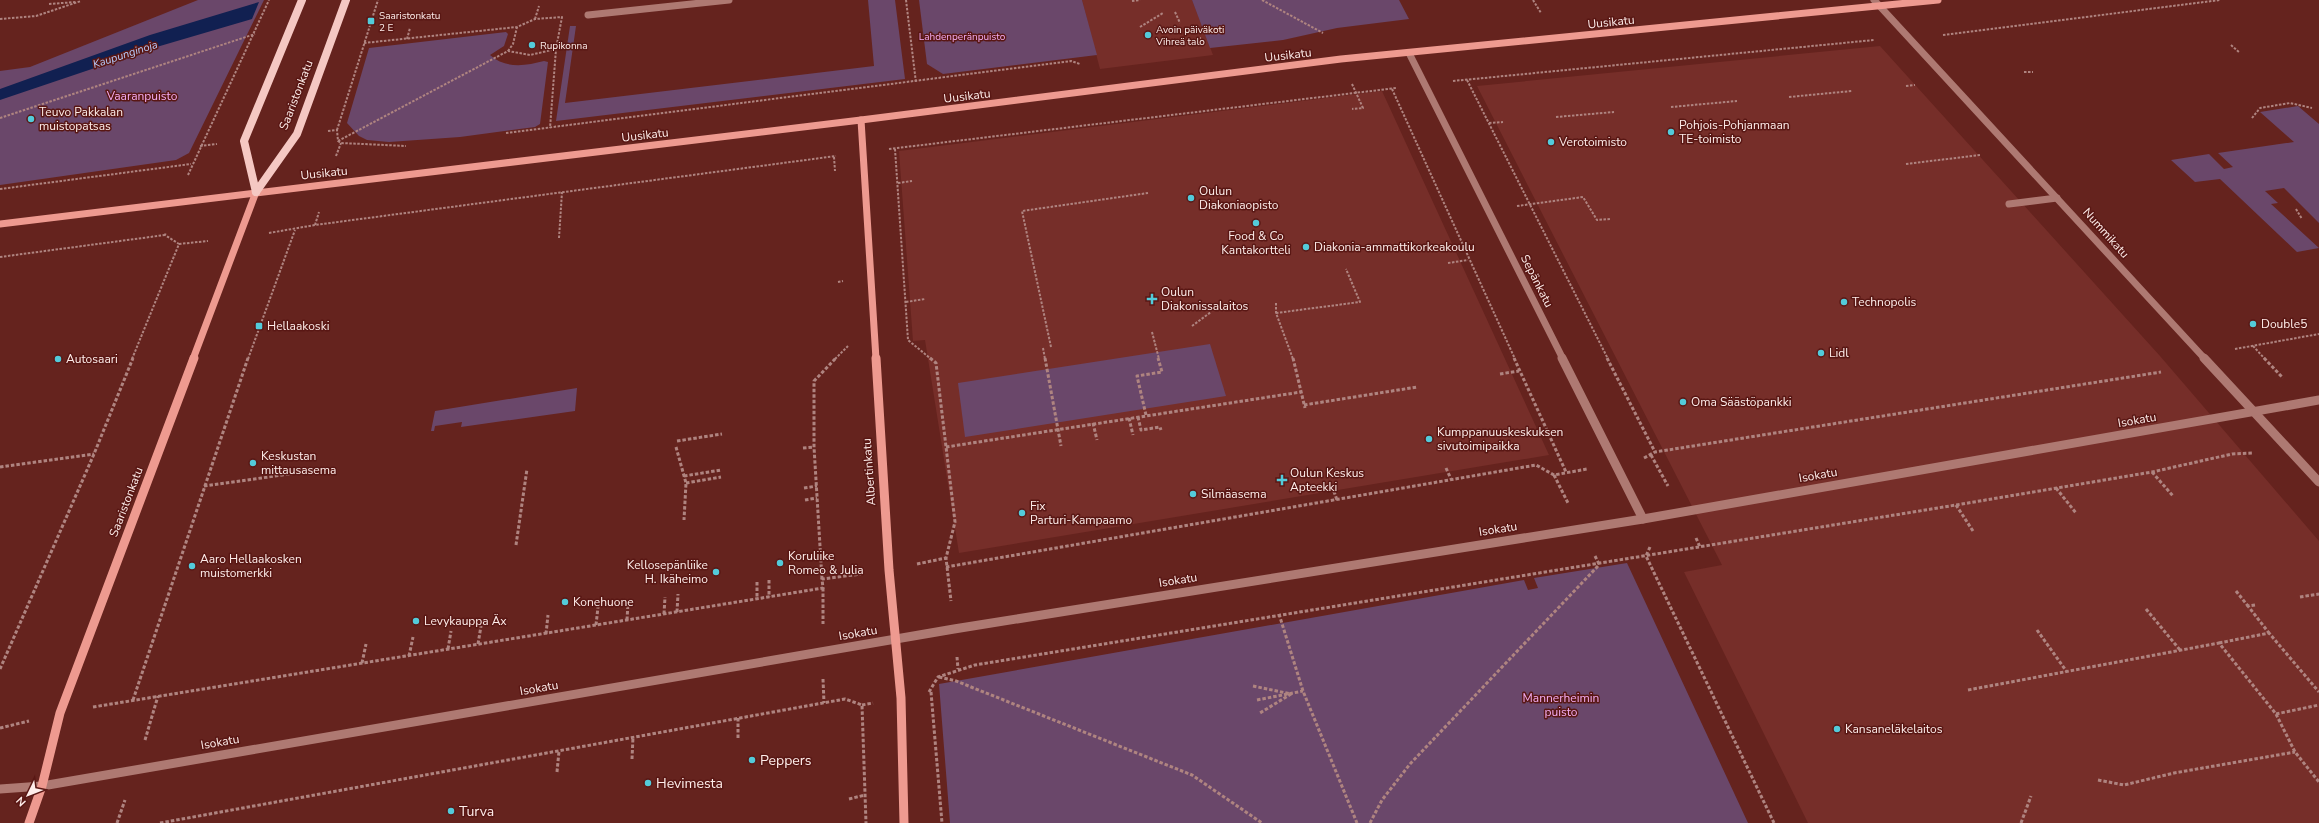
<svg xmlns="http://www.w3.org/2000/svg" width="2319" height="823" font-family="'Nunito Sans',sans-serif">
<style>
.built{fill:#762e29}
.green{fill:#6a476a}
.water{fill:#112051}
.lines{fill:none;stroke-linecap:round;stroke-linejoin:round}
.path-far1{stroke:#af8480;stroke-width:2;stroke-dasharray:2.5 1.5;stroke-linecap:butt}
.path{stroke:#af8480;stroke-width:3;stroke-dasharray:3.5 2;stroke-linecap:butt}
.lane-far1{stroke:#ae7972;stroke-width:7}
.lane{stroke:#ae7972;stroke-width:9}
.street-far1{stroke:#ae7972;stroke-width:7}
.street{stroke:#ae7972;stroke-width:9}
.secondary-far1{stroke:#ee9a90;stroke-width:7}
.secondary{stroke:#ee9a90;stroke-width:9}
.primary{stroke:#f5c8c3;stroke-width:8}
.poi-dot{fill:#53cbda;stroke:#591714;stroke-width:1.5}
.labels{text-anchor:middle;stroke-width:3;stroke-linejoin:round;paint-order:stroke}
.far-poi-label{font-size:10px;fill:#feedea;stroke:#591714;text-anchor:start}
.far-park-label{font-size:10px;fill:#f4adf3;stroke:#591714}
.far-water-label{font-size:11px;font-style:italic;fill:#b7ccfd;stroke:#591714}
.street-label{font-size:12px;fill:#feedea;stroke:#591714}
.park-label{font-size:12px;fill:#f4adf3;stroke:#591714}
.poi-label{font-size:12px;fill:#feedea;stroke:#591714;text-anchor:start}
.near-poi-label{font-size:14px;fill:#feedea;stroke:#591714;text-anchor:start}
</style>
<rect width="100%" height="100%" fill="#65231e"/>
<!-- built -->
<g class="built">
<path d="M 1082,0 L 1192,0 L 1213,55 L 1100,69 Z"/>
<path d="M 1880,46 L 2160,356 L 2319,541 L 2319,823 L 1808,823 L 1684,572 L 1722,565 L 1477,86 Z"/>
<path d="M 1382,91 L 1549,455 L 959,553 L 925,340 L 913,341 L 899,151 Z"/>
</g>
<!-- green -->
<g class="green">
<path d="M 198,0 L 264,0 L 189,153 L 176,160 L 0,185 L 0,71 L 30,67 Z"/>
<path d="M 868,0 L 895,0 L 905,79 L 556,121 L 570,26 L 576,26 L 565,103 L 874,66 Z"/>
<path d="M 919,0 L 1082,0 L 1097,55 L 943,74 L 927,64 Z"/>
<path d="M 1192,0 L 1399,0 L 1409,19 L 1337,28 L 1283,40 L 1210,48 Z"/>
<path d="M 506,32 L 508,34 L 504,46 L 490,55 C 506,69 525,66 544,61 L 548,62 L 540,124 L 535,127 L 460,137 L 389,142 L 367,140 L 359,136 L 347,123 L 369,48 Z"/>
<path d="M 2298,106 L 2319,124 L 2319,223 L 2284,188 L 2265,191 L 2278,203 L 2271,204 L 2319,248 L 2297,252 L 2220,179 L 2195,182 L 2171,160 L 2209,154 L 2224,169 L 2233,167 L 2218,153 L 2294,142 L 2260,112 Z"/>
<path d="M 1210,344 L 1226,396 L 965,437 L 958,383 Z"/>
<path d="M 577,388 L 575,411 L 461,427 L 462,422 L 435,426 L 434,431 L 431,431 L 435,411 Z"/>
<path d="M 1627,563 L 1748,823 L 950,823 L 939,684 L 1524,580 L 1528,590 L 1538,588 L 1534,578 Z"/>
</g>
<!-- water -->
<path class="water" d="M 259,2 L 252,19 L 160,46 L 0,100 L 0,89 L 150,35 Z"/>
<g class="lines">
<!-- path-far1 -->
<g class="path-far1">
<path d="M 906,0 L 916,83"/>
<path d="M 1262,0 L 1323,33"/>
<path d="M 1533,0 L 1541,13"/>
<path d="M 1132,1 L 1140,0"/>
<path d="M 49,4 L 76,2"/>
<path d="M 1175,12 L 1180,23"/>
<path d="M 0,19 L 36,16 L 81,1"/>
<path d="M 535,19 L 539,6"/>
<path d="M 1140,27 L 1163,13"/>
<path d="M 1943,35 L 2220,0"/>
<path d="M 407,39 L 410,28"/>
<path d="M 1196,39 L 1201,38"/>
<path d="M 364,43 L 517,27 L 535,19 L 562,17 L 556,49"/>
<path d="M 2231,45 L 2240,53"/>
<path d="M 508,51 L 513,44 L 517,27"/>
<path d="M 2024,72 L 2033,72"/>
<path d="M 1467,80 L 1608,359"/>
<path d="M 1453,81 L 1874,40"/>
<path d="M 1352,84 L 1363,108 L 1352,109"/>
<path d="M 1906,86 L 1915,85"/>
<path d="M 1392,89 L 1515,359"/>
<path d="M 1789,97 L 1852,91"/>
<path d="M 1671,107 L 1737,101"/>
<path d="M 1556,117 L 1614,112"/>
<path d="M 0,118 L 255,34"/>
<path d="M 2252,118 L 2260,108 L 2290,103 L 2312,108"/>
<path d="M 1489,123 L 1503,122"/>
<path d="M 337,130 L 378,0"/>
<path d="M 328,131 L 337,130 L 338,141 L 341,143 L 406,146"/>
<path d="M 506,133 L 1071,61 L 1080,64"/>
<path d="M 338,141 L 508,51 L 530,55 L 556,49 L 550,128"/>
<path d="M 200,146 L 217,144"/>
<path d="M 889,149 L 1396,88"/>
<path d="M 895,149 L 908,340 L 931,359"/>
<path d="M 336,156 L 341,143"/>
<path d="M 834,157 L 835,171"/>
<path d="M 1906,164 L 1980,155"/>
<path d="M 188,175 L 269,0"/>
<path d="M 898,183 L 912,181"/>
<path d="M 0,189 L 191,164"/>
<path d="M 1517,206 L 1583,197 L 1597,220 L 1610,219"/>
<path d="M 2296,209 L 2302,219"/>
<path d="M 315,225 L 319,212"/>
<path d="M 269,233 L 315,225 L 836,156"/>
<path d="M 559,238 L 562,192"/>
<path d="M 179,244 L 208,241"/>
<path d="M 0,257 L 165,235"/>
<path d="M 1448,263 L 1468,260"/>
<path d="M 838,282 L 843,281"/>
<path d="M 906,302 L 925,299"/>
<path d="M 1276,303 L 1276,313 L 1293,359"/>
<path d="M 1276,313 L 1360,302 L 1346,269"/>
<path d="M 1192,326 L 1211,312"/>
<path d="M 1152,332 L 1159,359"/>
<path d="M 2253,346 L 2265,359"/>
<path d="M 1051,347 L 1022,211 L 1148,193"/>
<path d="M 1043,348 L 1045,359"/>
<path d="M 2235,349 L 2319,334"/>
<path d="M 132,359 L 179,244 L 165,235 L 166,232"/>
<path d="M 248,359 L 295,230"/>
<path d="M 835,359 L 848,346"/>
</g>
<!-- path -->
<g class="path">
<path d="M 930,358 L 936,363 L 955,522 L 946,558 L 951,601"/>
<path d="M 1045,358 L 1061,446"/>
<path d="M 1293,358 L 1305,408"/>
<path d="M 1514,358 L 1566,472"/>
<path d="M 1607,358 L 1655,452"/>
<path d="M 2264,358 L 2283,378"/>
<path d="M 1500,374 L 1519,371"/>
<path d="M 1304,405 L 1417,387"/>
<path d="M 1146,415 L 1137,376 L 1162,372 L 1158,358"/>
<path d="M 1138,417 L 1141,430 L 1160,427 L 1161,430"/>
<path d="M 1129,418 L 1133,435"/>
<path d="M 1093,423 L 1097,440"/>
<path d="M 677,441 L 722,434"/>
<path d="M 676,447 L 686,483 L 684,520"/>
<path d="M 946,447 L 1301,392"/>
<path d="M 803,448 L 814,447"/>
<path d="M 1651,455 L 1668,486"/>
<path d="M 1644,458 L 1655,452 L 2161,372"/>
<path d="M 0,467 L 94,454"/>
<path d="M 1446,468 L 1451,479"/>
<path d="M 2152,472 L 2173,496"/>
<path d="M 1554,475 L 1568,503"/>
<path d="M 684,476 L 721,470"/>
<path d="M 686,483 L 721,477"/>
<path d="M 204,486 L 297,473"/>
<path d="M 1332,486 L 1337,500"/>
<path d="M 804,488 L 817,486"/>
<path d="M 2056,488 L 2076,513"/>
<path d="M 805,500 L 817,498"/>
<path d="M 1956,505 L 1973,531"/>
<path d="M 1696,538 L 1700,547"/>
<path d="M 516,545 L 527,469"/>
<path d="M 1650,547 L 1646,556 L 1774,823"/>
<path d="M 1595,556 L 1599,564"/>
<path d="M 917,564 L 946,558"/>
<path d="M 946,567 L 1536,465 L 1554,475 L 1587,469"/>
<path d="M 822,579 L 814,447 L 814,381 L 836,358"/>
<path d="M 769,580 L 769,597"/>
<path d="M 757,582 L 757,599"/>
<path d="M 823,588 L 823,624"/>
<path d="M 2236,591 L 2248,606"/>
<path d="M 2300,597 L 2319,594"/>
<path d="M 2255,605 L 2248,606 L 2269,633"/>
<path d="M 2146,609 L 2180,650"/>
<path d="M 677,612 L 678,594"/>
<path d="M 664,614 L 665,597"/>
<path d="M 1279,614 L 1303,691 L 1357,823"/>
<path d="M 627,620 L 628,603"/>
<path d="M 596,625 L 598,607"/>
<path d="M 2037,630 L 2067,672"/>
<path d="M 546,634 L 548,615"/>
<path d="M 2219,643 L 2269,633 L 2319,692"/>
<path d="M 478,644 L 481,626"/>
<path d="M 448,649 L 451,631"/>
<path d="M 409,656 L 413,637"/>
<path d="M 957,657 L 958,669"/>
<path d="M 362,663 L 366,644"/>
<path d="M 0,669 L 94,454 L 133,358"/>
<path d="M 939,677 L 956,681 L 1192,775 L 1262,823"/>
<path d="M 823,679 L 824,703"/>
<path d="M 1253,686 L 1291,694 L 1260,713"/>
<path d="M 1968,690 L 2219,643 L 2276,714 L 2295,752 L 2319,782"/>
<path d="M 929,692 L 938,677 L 975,665 L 1956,505 L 2152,472 L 2232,454 L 2253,453"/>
<path d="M 931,692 L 942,823"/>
<path d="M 133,700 L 248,358"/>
<path d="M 1257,700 L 1303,691"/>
<path d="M 862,705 L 873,703"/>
<path d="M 93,707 L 823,588 L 822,579 L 861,574"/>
<path d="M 2276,714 L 2319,705"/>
<path d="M 738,718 L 738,740"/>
<path d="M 0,728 L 29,721"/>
<path d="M 145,740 L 158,696"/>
<path d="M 632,759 L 633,737"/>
<path d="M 557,772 L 559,751"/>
<path d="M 2098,780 L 2124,785 L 2174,773 L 2295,752"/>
<path d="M 849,799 L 865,795"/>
<path d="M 117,823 L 125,800"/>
<path d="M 160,823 L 845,699 L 862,705 L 866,823"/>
<path d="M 1370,823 L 1382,800 L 1410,764 L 1599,565"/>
<path d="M 2021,823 L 2031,796"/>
</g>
<!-- lane-far1 -->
<g class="lane-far1">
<path d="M 588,15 L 729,0"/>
<path d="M 2009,204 L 2057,198"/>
</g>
<!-- lane -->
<path class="lane" d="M 0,789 L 42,786"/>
<!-- street-far1 -->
<g class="street-far1">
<path d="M 1874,0 L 2205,359"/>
<path d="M 1409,53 L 1563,359"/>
</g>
<!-- street -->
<g class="street">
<path d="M 1562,358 L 1643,519"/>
<path d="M 2204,358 L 2319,482"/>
<path d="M 42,786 L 954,629 L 1643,519 L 2319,400"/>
</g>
<!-- secondary-far1 -->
<g class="secondary-far1">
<path d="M 861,120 L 876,359"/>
<path d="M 0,224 L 861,120 L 1341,59 L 1938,0"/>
<path d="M 193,359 L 256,192"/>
</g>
<!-- secondary -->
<g class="secondary">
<path d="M 876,358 L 889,570 L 901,698 L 904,823"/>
<path d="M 29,823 L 42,786 L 60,713 L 194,358"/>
</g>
<!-- primary -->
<g class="primary">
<path d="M 256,192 L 297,134 L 346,0"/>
<path d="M 256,192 L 244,141 L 302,0"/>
</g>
</g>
<!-- markers -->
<g class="poi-dot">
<rect x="367" y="17" width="8" height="8" rx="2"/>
<circle cx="1148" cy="35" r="4"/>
<circle cx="532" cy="45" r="4"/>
<circle cx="31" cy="119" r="4"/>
<circle cx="1671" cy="132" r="4"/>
<circle cx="1551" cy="142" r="4"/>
<circle cx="1191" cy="198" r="4"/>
<circle cx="1256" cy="223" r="4"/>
<circle cx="1306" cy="247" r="4"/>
<path d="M1150 293h4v4h4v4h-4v4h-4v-4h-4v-4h4z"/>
<circle cx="1844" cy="302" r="4"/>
<circle cx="2253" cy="324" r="4"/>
<rect x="255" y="322" width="8" height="8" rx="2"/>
<circle cx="1821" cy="353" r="4"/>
<circle cx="58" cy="359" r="4"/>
<circle cx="1683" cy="402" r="4"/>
<circle cx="1429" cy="439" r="4"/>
<circle cx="253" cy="463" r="4"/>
<path d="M1280 474h4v4h4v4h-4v4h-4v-4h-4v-4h4z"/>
<circle cx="1193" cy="494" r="4"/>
<circle cx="1022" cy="513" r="4"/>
<circle cx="780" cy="563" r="4"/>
<circle cx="192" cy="566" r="4"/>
<circle cx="716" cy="572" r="4"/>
<circle cx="565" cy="602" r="4"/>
<circle cx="416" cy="621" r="4"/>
<circle cx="1837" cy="729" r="4"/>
<circle cx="752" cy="760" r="4"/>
<circle cx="648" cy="783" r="4"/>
<circle cx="451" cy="811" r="4"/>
</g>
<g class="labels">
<!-- far-poi labels -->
<g class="far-poi-label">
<text x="379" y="19">Saaristonkatu<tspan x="379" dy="12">2 E</tspan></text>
<text x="1156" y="33">Avoin päiväkoti<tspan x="1156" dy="12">Vihreä talo</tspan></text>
<text x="540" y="49">Rupikonna</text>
</g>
<!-- far-park labels -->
<g class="far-park-label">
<text x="962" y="40">Lahdenperänpuisto</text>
</g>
<!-- far-water labels -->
<g class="far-water-label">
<text transform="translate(125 54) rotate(-18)" y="4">Kaupunginoja</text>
</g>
<!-- street labels -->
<g class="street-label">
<text transform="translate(1611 22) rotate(-6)" y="4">Uusikatu</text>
<text transform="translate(1288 55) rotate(-7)" y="4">Uusikatu</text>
<text transform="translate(296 95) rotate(-69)" y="4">Saaristonkatu</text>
<text transform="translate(967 96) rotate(-7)" y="4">Uusikatu</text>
<text transform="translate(645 135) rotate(-7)" y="4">Uusikatu</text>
<text transform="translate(324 173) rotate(-6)" y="4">Uusikatu</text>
<text transform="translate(2106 233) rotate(48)" y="4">Nummikatu</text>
<text transform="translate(1537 281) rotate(63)" y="4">Sepänkatu</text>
<text transform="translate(2137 420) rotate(-10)" y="4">Isokatu</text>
<text transform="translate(869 472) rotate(-94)" y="4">Albertinkatu</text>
<text transform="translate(1818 475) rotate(-10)" y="4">Isokatu</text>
<text transform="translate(126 502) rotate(-69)" y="4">Saaristonkatu</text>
<text transform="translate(1498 529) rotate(-9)" y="4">Isokatu</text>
<text transform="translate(1178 580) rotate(-9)" y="4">Isokatu</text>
<text transform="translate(858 633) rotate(-10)" y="4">Isokatu</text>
<text transform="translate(539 688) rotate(-10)" y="4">Isokatu</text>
<text transform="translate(220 742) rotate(-10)" y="4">Isokatu</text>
</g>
<!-- park labels -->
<g class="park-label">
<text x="142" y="100">Vaaranpuisto</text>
<text x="1561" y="702">Mannerheimin<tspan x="1561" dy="14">puisto</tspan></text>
</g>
<!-- poi labels -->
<g class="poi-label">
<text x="39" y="116">Teuvo Pakkalan<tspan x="39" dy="14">muistopatsas</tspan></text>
<text x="1679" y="129">Pohjois-Pohjanmaan<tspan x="1679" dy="14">TE-toimisto</tspan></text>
<text x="1559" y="146">Verotoimisto</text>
<text x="1199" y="195">Oulun<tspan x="1199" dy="14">Diakoniaopisto</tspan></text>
<text x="1256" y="240" text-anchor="middle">Food &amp; Co<tspan x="1256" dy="14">Kantakortteli</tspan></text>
<text x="1314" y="251">Diakonia-ammattikorkeakoulu</text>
<text x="1161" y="296">Oulun<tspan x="1161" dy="14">Diakonissalaitos</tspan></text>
<text x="1852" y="306">Technopolis</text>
<text x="2261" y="328">Double5</text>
<text x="267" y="330">Hellaakoski</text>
<text x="1829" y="357">Lidl</text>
<text x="66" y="363">Autosaari</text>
<text x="1691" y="406">Oma Säästöpankki</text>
<text x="1437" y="436">Kumppanuuskeskuksen<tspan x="1437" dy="14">sivutoimipaikka</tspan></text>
<text x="261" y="460">Keskustan<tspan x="261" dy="14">mittausasema</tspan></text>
<text x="1290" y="477">Oulun Keskus<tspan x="1290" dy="14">Apteekki</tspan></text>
<text x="1201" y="498">Silmäasema</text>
<text x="1030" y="510">Fix<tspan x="1030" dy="14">Parturi-Kampaamo</tspan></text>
<text x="788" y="560">Koruliike<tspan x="788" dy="14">Romeo &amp; Julia</tspan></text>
<text x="200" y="563">Aaro Hellaakosken<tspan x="200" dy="14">muistomerkki</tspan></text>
<text x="708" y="569" text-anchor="end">Kellosepänliike<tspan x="708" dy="14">H. Ikäheimo</tspan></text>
<text x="573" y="606">Konehuone</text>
<text x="424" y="625">Levykauppa Äx</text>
<text x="1845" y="733">Kansaneläkelaitos</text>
</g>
<!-- near-poi labels -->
<g class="near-poi-label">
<text x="760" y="765">Peppers</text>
<text x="656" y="788">Hevimesta</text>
<text x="459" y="816">Turva</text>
</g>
</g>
<!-- north arrow -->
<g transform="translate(28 795) rotate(227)" stroke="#591714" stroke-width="3" paint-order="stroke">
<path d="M0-3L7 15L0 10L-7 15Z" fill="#feedea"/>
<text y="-6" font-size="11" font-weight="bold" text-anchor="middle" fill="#feedea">N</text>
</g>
</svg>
